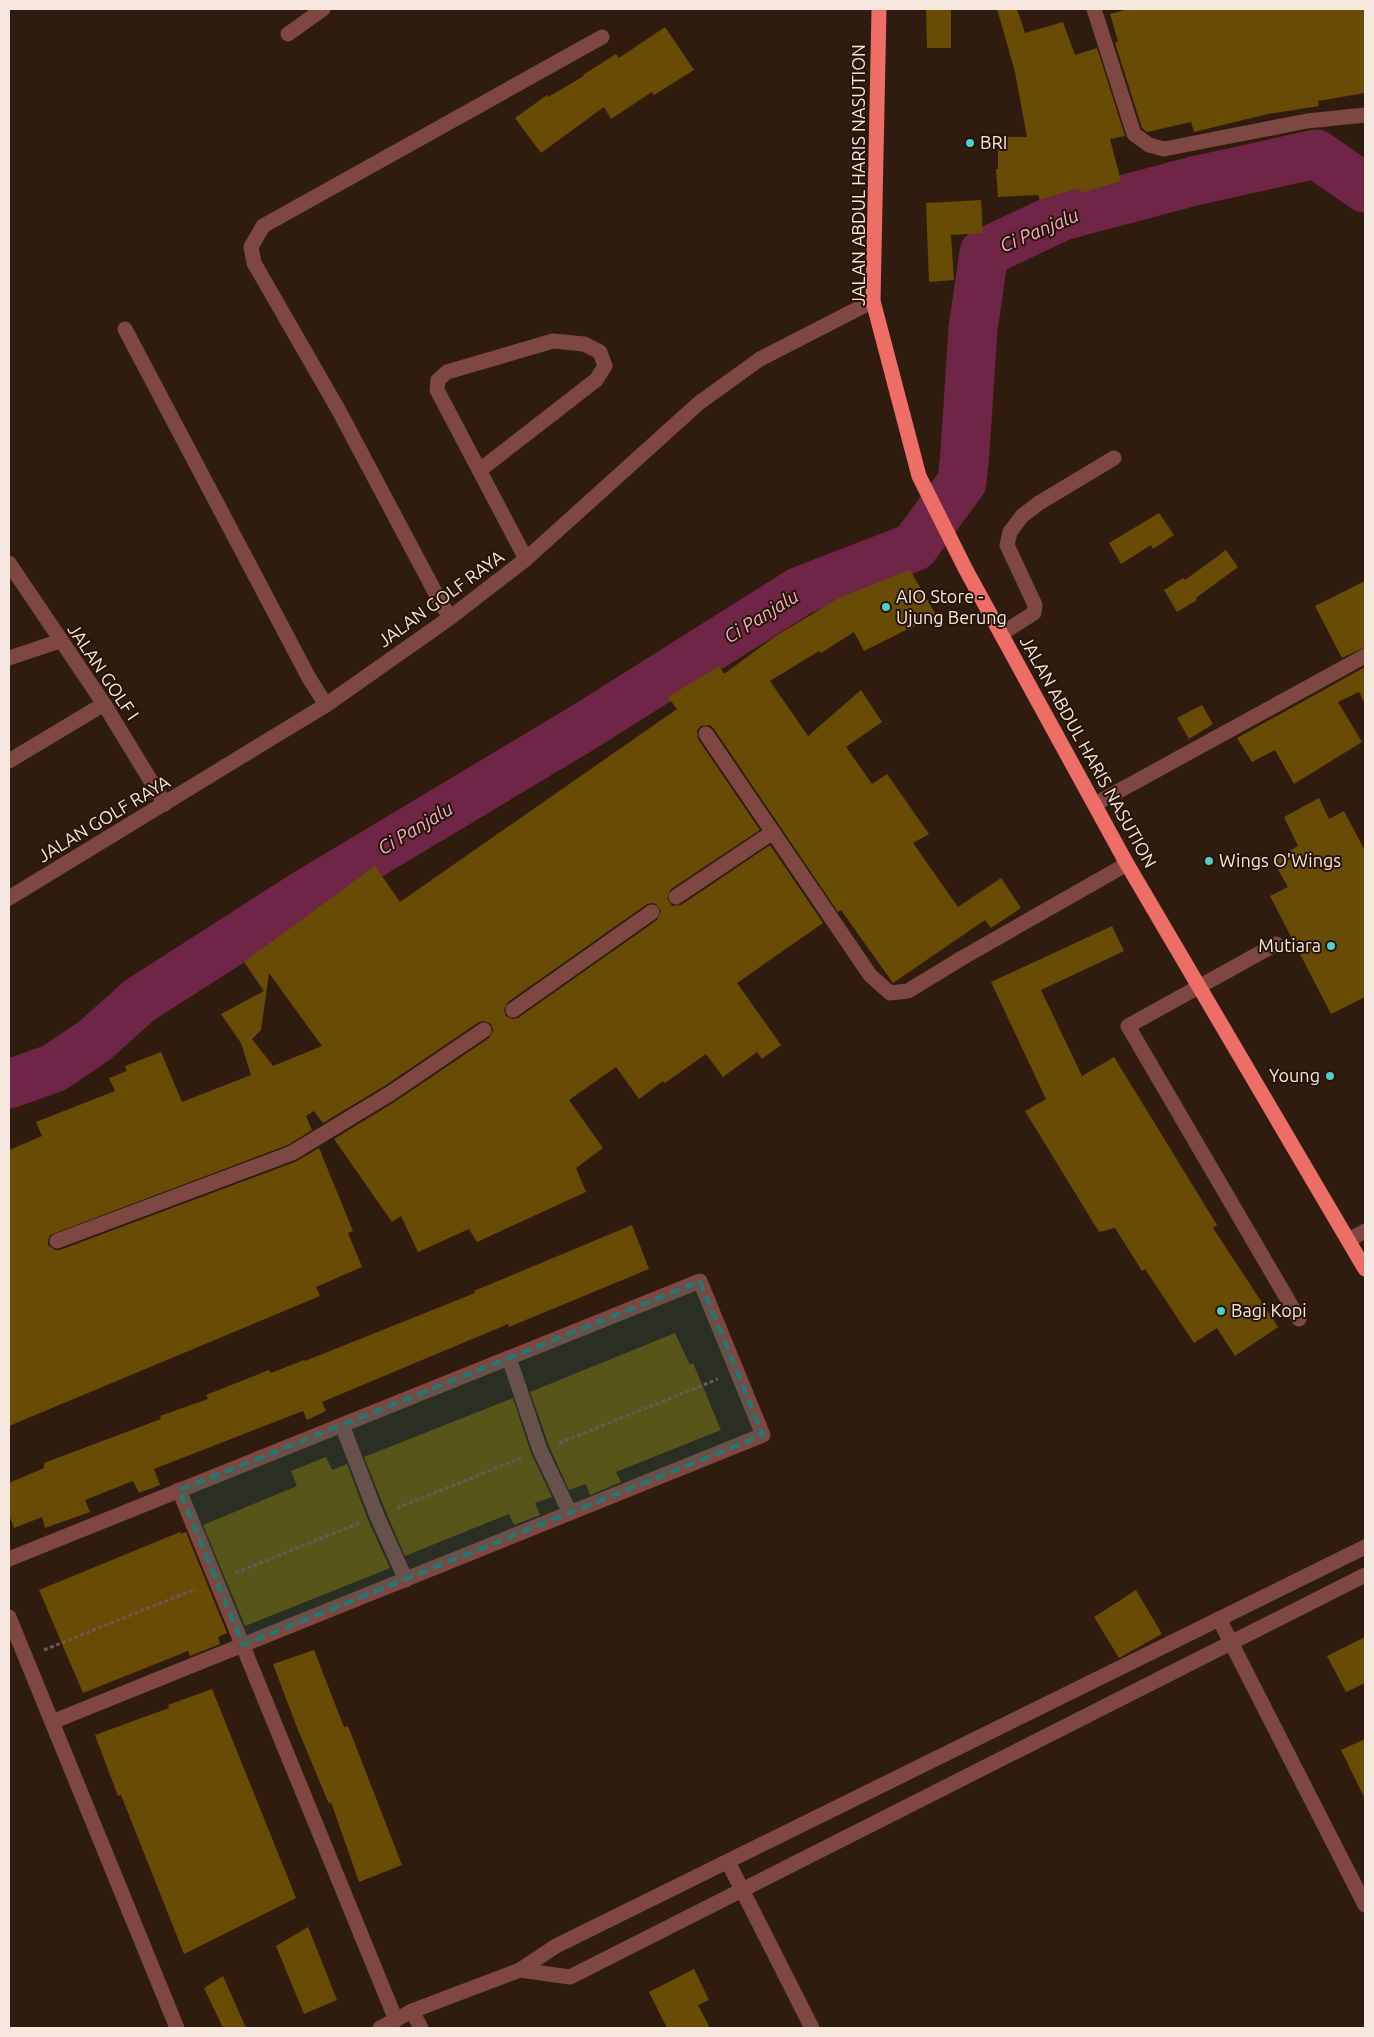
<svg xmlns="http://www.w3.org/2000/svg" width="1374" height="2037" font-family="Ubuntu,sans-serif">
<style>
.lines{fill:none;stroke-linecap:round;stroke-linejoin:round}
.river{stroke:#6f2545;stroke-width:49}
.building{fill:#684b04;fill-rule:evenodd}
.path{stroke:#6c594e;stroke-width:3;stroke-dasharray:4 2.5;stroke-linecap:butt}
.service{stroke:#7e4742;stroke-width:15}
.minor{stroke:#7e4742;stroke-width:15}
.tertiary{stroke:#7e4742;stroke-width:15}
.trunk{stroke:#ec6e67;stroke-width:15}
.marked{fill:#1b7c74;fill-opacity:0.2;stroke:#1b7c74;stroke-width:4;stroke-dasharray:10 6;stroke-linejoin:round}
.poi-dot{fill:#52cdcd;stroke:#261206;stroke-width:2}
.labels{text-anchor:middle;stroke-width:4;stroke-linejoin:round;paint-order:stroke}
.poi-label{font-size:18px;fill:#f6e8df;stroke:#261206;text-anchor:start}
.street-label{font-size:18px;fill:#f6e8df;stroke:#261206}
.water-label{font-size:19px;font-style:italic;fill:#f2afc6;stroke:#261206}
</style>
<rect width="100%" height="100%" fill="#301c0f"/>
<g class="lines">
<!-- river -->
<path class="river" d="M 9,1084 L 54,1068 L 94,1041 L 140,1000 L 302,896 L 584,727 L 800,591 L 914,547 L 962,482 L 965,452 L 973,329 L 984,253 L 1062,216 L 1194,181 L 1316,154 L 1365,188"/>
</g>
<!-- building -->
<g class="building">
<path d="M 926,9 L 951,9 L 951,48 L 927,48 Z"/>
<path d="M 997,9 L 1017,9 L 1025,33 L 1063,22 L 1075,55 L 1097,48 L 1125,136 L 1110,139 L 1121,181 L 1081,193 L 1079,188 L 1040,200 L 1038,195 L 998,197 L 996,169 L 998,169 L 998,137 L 1027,137 L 1015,72 Z"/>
<path d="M 1128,9 L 1365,9 L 1365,93 L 1318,101 L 1319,106 L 1268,114 L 1194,132 L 1191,122 L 1147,132 L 1142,128 L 1115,43 L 1118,41 L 1110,14 Z"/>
<path d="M 665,27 L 694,70 L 654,95 L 652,92 L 611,119 L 604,107 L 541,153 L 515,118 L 547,95 L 548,97 L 584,76 L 583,75 L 616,54 L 619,58 Z"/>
<path d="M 981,200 L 983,233 L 951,235 L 954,280 L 929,282 L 926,203 Z"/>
<path d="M 1159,513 L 1174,535 L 1153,549 L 1151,545 L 1121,564 L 1109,543 Z"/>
<path d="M 1226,550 L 1238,567 L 1196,598 L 1197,600 L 1177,612 L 1164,590 L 1183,578 L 1185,580 Z"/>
<path d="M 910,570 L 936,615 L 864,651 L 854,632 L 821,653 L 819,651 L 770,681 L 808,736 L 861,690 L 882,722 L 846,747 L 872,784 L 887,774 L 929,834 L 913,843 L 958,907 L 1001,878 L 1021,908 L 991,928 L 985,920 L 893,983 L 841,910 L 838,912 L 714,729 L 710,725 L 701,726 L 697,730 L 698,739 L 760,830 L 671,889 L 667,898 L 672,906 L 681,905 L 770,845 L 823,923 L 737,983 L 781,1045 L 762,1059 L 757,1052 L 723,1077 L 706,1054 L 665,1083 L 663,1081 L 639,1099 L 616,1067 L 569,1100 L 603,1148 L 576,1168 L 586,1192 L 477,1242 L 469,1229 L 418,1252 L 401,1216 L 392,1222 L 334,1139 L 396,1101 L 489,1038 L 493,1030 L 491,1024 L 484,1021 L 479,1022 L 386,1085 L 323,1123 L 314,1111 L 306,1116 L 312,1130 L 288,1145 L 50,1235 L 48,1240 L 48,1245 L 55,1250 L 60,1250 L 295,1162 L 319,1148 L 353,1231 L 348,1233 L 362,1267 L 316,1287 L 320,1296 L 9,1426 L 9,1150 L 42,1136 L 36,1122 L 115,1091 L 109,1078 L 127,1071 L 125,1066 L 161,1052 L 182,1102 L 251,1075 L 241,1043 L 221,1014 L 264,991 L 244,962 L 375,866 L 400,902 L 677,709 L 668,697 L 719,666 L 724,674 L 777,635 L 841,597 ZM 652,903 L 656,904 L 661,911 L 657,920 L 518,1018 L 513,1019 L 506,1016 L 504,1010 L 508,1002 L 647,904 ZM 269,973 L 322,1046 L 273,1066 L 252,1039 L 261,1030 Z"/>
<path d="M 1365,581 L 1365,647 L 1342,658 L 1315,606 Z"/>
<path d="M 1365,667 L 1365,704 L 1359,692 L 1338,702 L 1362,742 L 1294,784 L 1275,750 L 1252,762 L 1237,738 Z"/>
<path d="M 1202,705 L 1213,724 L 1189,739 L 1177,718 Z"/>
<path d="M 1319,798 L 1329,819 L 1344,811 L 1365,851 L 1365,997 L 1331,1014 L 1270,896 L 1288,887 L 1273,861 L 1298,846 L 1284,817 Z"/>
<path d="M 1112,926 L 1124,951 L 1041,990 L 1082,1076 L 1114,1057 L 1217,1225 L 1213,1228 L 1278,1327 L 1235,1356 L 1217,1328 L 1194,1343 L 1145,1269 L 1142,1271 L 1115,1228 L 1099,1232 L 1025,1111 L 1046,1099 L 991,982 Z"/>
<path d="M 632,1225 L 649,1269 L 509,1327 L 508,1324 L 322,1402 L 326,1411 L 307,1420 L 303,1411 L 154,1469 L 160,1485 L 139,1493 L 133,1481 L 85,1500 L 90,1512 L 45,1528 L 42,1517 L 14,1528 L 9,1515 L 9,1483 L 44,1468 L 44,1463 L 161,1419 L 160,1416 L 208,1399 L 206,1395 L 269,1370 L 271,1373 L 304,1360 L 305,1361 L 475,1293 L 474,1291 Z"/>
<path d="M 675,1333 L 690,1365 L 693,1363 L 721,1430 L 616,1472 L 621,1482 L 590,1495 L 586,1484 L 569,1490 L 549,1446 L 530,1392 Z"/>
<path d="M 513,1398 L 531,1453 L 552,1497 L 535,1503 L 540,1515 L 514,1525 L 509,1514 L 405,1556 L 386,1512 L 364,1457 Z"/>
<path d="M 326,1457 L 332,1470 L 347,1464 L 368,1520 L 390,1568 L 245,1626 L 203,1525 L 297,1486 L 291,1471 Z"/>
<path d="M 180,1532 L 181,1534 L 186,1532 L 227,1633 L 218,1637 L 220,1644 L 190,1656 L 188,1651 L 83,1693 L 39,1590 Z"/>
<path d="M 1136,1590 L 1162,1634 L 1119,1658 L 1094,1617 Z"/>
<path d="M 1365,1637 L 1365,1683 L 1346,1692 L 1327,1656 Z"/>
<path d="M 314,1650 L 344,1727 L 348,1726 L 402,1865 L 359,1882 L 331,1802 L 329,1804 L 296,1725 L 273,1664 Z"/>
<path d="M 212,1689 L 296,1898 L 184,1954 L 121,1795 L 118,1796 L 95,1735 L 169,1708 L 168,1705 Z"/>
<path d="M 1365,1739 L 1365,1799 L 1341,1750 Z"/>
<path d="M 308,1927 L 337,2000 L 304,2014 L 276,1946 Z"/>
<path d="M 694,1969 L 709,2000 L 698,2005 L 710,2028 L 667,2028 L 649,1992 Z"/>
<path d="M 223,1976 L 246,2028 L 223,2028 L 204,1988 Z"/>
</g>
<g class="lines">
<!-- path -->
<g class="path">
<path d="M 559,1443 L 718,1379"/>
<path d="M 397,1508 L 521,1458"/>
<path d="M 235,1573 L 359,1523"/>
<path d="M 44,1650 L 196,1589"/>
</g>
<!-- service -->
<g class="service">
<path d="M 480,470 L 596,380 L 605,366 L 600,352 L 584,344 L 553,341 L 447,372 L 438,380 L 437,390 L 526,559"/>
<path d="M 1001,634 L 1034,613 L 1035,605 L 1007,545 L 1010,532 L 1022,516 L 1039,503 L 1114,458"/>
<path d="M 706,734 L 870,975 L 890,993 L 908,991 L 962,958 L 1127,864"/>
<path d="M 676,897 L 773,832"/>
<path d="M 1276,944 L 1128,1026 L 1299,1319"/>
<path d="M 513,1010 L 652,912"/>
<path d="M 1349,1240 L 1365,1231"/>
<path d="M 57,1241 L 292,1153 L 391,1093 L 484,1030"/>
</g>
<!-- minor -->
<g class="minor">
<path d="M 1094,9 L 1134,134 L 1149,145 L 1164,149 L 1307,121 L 1365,115"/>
<path d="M 288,34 L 323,9"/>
<path d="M 125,329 L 309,678 L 326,705"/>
<path d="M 451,617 L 443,607 L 338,409 L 254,263 L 251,247 L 263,226 L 602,37"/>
<path d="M 9,658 L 60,641"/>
<path d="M 9,761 L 104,704"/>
<path d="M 1095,804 L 1365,656"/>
<path d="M 509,1358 L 540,1450 L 570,1513"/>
<path d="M 342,1425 L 377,1516 L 406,1580"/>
<path d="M 179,1490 L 396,2020"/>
<path d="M 9,1559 L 700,1281 L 763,1435 L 52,1722"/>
<path d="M 9,1617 L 177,2028"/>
<path d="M 1219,1619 L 1365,1905"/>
<path d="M 728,1862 L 812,2028"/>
<path d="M 520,1970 L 570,1977 L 1365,1575"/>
<path d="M 412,2011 L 421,2028"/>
<path d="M 380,2028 L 412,2011 L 520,1970 L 556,1946 L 1365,1547"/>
</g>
<!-- tertiary -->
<g class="tertiary">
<path d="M 9,563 L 104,704 L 165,804"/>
<path d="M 9,898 L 326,705 L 451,617 L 526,559 L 699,403 L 760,359 L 873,301"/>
</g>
<!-- trunk -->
<path class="trunk" d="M 879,9 L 873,301 L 919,476 L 966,570 L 1127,864 L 1365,1269"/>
</g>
<!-- marked area -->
<path class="marked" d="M 700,1281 L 763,1435 L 243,1645 L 179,1490 Z"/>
<!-- markers -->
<g class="poi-dot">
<circle cx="970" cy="143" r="5"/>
<circle cx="886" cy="607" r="5"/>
<circle cx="1209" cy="861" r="5"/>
<circle cx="1331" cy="946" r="5"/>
<circle cx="1330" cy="1076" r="5"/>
<circle cx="1221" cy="1311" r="5"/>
</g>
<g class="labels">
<!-- poi labels -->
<g class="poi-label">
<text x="980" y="149">BRI</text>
<text x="896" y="603">AIO Store -<tspan x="896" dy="21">Ujung Berung</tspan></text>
<text x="1219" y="867">Wings O'Wings</text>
<text x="1321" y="952" text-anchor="end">Mutiara</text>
<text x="1320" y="1082" text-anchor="end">Young</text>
<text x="1231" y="1317">Bagi Kopi</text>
</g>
<!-- street labels -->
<g class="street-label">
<text transform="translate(859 175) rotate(-90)" y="6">JALAN ABDUL HARIS NASUTION</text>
<text transform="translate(441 599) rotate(-36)" y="6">JALAN GOLF RAYA</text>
<text transform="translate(103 672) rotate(56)" y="6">JALAN GOLF I</text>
<text transform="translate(1088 752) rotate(61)" y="6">JALAN ABDUL HARIS NASUTION</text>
<text transform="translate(104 819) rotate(-31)" y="6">JALAN GOLF RAYA</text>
</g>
<!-- water labels -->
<g class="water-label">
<text transform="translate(1039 230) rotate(-23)" y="7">Ci Panjalu</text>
<text transform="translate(761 616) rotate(-32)" y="7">Ci Panjalu</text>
<text transform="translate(415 828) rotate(-31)" y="7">Ci Panjalu</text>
</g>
</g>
<!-- border -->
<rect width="1374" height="2037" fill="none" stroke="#f6e8df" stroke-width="20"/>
</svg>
